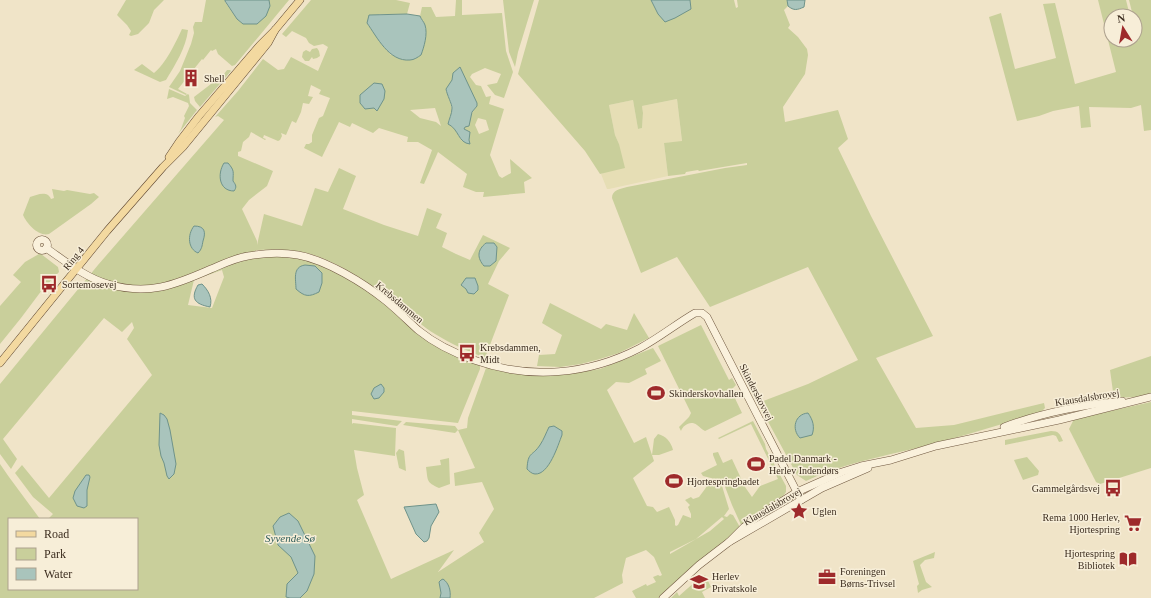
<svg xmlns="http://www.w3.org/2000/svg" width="1151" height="598" font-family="Georgia,serif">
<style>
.farmland{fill:#e6deb5}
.green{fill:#c9cf9b;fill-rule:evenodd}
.water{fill:#a9c4bc;stroke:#6f938a}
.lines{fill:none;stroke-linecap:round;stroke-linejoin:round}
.secondary-casing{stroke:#6f573f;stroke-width:8}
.primary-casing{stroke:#5b4430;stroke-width:8}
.secondary{stroke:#faf1dc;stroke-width:7}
.primary{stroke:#f3d9a0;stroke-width:7}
.labels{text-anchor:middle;stroke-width:3;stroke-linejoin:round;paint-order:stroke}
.poi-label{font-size:10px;fill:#3d2e20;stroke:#f7eed8;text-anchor:start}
.street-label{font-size:10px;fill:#3d2e20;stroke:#f7eed8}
.water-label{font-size:11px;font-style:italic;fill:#2f5d5a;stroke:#f7eed8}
</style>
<rect width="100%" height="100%" fill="#f0e4c8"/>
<!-- farmland -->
<path class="farmland" d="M 677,99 L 682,142 L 664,143 L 668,176 L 609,189 L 607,189 L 601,174 L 603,173 L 619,144 L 615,135 L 609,105 L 633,100 L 638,129 L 642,128 L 643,113 L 642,106 Z"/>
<!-- green -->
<g class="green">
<path d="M 126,0 L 164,0 L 154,10 L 149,23 L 138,34 L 131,36 L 129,35 L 131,31 L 127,25 L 117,15 Z"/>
<path d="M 206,0 L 225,0 L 225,2 L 237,19 L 270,6 L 269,0 L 289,0 L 235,65 L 232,66 L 218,54 L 216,49 L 212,51 L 211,50 L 203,60 L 202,59 L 178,89 L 187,94 L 186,95 L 169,87 L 180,71 L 191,44 L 194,33 L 193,27 L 195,22 L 202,22 Z"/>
<path d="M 311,0 L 396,0 L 410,3 L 407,14 L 380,14 L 367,23 L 391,55 L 425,26 L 420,16 L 422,7 L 431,7 L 436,17 L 455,16 L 456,0 L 462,0 L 462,15 L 502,13 L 506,51 L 513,72 L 504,98 L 495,95 L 487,85 L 497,83 L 501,74 L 485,68 L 472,74 L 470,77 L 476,85 L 481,86 L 486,97 L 491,96 L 489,104 L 504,109 L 490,155 L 499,176 L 502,178 L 511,173 L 510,159 L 532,178 L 524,182 L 525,193 L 483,197 L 484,192 L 476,192 L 463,187 L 467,174 L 438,152 L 424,184 L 420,183 L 432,150 L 418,142 L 407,142 L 408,137 L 379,128 L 373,133 L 352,123 L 350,127 L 339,122 L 322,157 L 304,148 L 306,144 L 309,144 L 312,142 L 312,135 L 319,118 L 323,116 L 330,98 L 319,94 L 321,90 L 311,85 L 308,96 L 313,97 L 309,104 L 303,103 L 301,112 L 296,123 L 292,121 L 286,135 L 281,133 L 282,136 L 280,140 L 278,141 L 264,135 L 263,138 L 266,139 L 265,140 L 251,132 L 249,137 L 243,142 L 241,151 L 238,152 L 238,156 L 273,171 L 267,186 L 249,200 L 242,209 L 257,241 L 257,245 L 264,214 L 302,226 L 315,188 L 328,192 L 339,168 L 356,176 L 343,209 L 384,225 L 418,236 L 427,208 L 442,214 L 436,228 L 447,233 L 442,247 L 456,254 L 470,260 L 483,235 L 510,248 L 499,261 L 488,284 L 509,295 L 485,358 C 468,351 451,344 435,334 C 423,327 413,317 401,308 C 373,286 342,263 307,253 C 290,249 273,249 256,250 L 255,257 L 267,256 L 292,257 L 319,263 L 357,283 L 462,361 L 480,365 L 480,369 L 458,423 L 352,411 L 352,415 L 402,421 L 397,426 L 352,419 L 352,424 L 353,423 L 396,428 L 395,456 L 354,450 L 357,468 L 364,495 L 357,500 L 391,579 L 454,550 L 438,572 L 484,542 L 479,533 L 494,509 L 482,482 L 455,486 L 454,473 L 475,468 L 458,430 L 455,433 L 403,425 L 406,422 L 455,426 L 458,430 L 467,428 L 468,418 L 486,368 L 535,376 L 587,371 L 600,369 L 653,348 L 661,361 L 645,369 L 647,374 L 629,383 L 616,382 L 607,390 L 634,443 L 646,437 L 652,455 L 654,439 L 658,434 C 666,436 671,442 673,450 L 659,455 L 652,455 L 654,461 L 633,478 L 647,506 L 653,507 L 657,512 L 669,507 L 675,520 L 675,525 L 676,526 L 678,525 L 683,515 L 691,518 L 691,514 L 688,507 L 690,505 L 685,500 L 691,497 L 693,499 L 699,497 L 705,489 L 710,481 L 720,483 L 722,486 L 729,509 L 724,516 L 727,517 L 730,514 L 733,515 L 741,529 L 660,598 L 636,598 L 632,591 L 646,584 L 647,586 L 656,582 L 653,577 L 658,575 L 660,576 L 662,575 L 654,557 L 646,550 L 626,558 L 622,575 L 623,583 L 594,598 L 450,598 L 450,593 L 441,593 L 440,598 L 0,598 L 0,464 L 9,477 L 40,519 L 9,519 L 9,589 L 137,589 L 137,519 L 48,519 L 53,514 L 33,497 L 15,473 L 22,465 L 49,498 L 152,375 L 127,339 L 134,328 L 132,322 L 122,332 L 104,318 L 3,439 L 17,459 L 11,469 L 0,454 L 0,384 L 98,265 L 224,120 L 218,116 L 215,117 L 238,91 L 263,59 L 278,70 L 284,69 L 291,57 L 318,71 L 328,47 L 323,44 L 314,46 L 309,43 L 306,38 L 292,31 L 286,37 L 282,34 ZM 453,80 L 477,106 C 471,113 468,121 464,129 L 469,132 L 469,140 L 462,141 L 455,129 L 448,122 C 456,109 449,102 446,89 ZM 435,108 L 441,126 L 436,122 L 420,118 L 410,110 ZM 478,118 L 486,120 L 489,130 L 479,134 L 475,125 ZM 222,270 L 224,277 L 212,308 L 188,305 L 194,280 ZM 722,517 L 724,519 L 710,531 L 670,554 L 670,552 L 696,539 Z"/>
<path d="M 503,0 L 534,0 L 518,52 L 515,67 L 509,52 Z"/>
<path d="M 539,0 L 651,0 L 658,14 L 691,9 L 690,0 L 734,0 L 736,8 L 738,7 L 737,0 L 787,0 L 788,6 L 784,10 L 790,25 L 788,28 L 798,37 L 807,49 L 808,55 L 805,74 L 783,107 L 785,122 L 838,110 L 848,139 L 838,148 L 871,216 L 933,336 L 876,358 L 916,428 L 954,425 L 1044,403 L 1045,408 L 1041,412 C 1000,425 959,437 917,448 C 880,457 841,464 806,481 L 797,475 L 758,403 L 808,384 L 858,360 L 808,267 L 710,307 L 677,257 L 641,273 L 612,198 C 612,190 620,189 627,187 L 725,168 L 747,165 L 747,163 L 699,171 L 698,170 L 686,172 L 685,174 L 668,176 L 664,143 L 682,141 L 677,99 L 642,106 L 643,113 L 642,128 L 638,129 L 633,100 L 609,105 L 615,135 L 619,144 L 625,168 L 600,174 L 585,151 L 518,74 Z"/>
<path d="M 1098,0 L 1126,0 L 1130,16 L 1111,16 L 1111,40 L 1135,40 L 1135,38 L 1136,41 L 1139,40 L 1135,23 L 1135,16 L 1133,16 L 1129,0 L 1151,0 L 1151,130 L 1144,131 L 1141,105 L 1131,108 L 1089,107 L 1091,127 L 1081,128 L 1079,106 L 1053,111 L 1039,116 L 1017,121 L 989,17 L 1001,13 L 1015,69 L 1056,58 L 1043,4 L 1055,3 L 1075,84 L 1116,72 Z"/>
<path d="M 182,29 L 188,30 C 186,48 175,65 166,80 L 160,82 L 134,70 L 142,64 L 154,73 C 165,65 176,42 182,29 Z"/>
<path d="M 317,48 L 319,51 L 320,56 L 317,58 L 313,59 L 312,57 L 309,61 L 305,61 L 302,57 L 303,52 L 306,50 L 310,52 L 312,49 Z"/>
<path d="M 227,70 L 230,70 L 231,71 L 200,107 L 195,101 L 194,97 L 224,74 Z"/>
<path d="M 169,89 L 185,96 L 188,94 L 189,95 L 190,103 L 197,110 L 178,134 L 181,129 L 185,118 L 184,116 L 189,106 L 188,103 L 173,97 L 167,99 Z"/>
<path d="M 52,189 L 64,191 L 67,190 L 90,194 L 94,193 L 99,197 L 91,204 L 49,234 C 39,237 27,224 23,215 L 30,197 C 37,195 47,190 51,199 L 54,198 Z"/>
<path d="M 39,254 L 41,254 L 58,267 L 59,272 L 42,290 L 21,318 L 0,344 L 0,306 L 21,282 L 13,275 L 25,262 Z"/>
<path d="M 550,303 L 601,329 L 606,324 L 627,330 L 634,313 L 649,338 L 619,353 L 600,359 L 581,364 L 560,367 L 537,366 L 539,355 L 555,354 L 562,335 L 542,323 Z"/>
<path d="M 701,325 L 729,380 L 732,378 L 736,385 L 731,390 L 742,413 L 705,431 C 701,429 700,427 697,425 C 691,420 683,425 681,431 L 679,427 L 689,417 L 691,413 L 658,346 Z"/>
<path d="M 1151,356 L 1151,395 C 1139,398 1127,396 1114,399 L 1110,370 Z"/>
<path d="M 1151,402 L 1151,468 L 1100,484 L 1096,482 L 1069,429 L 1074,419 Z"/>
<path d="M 753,421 L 765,444 L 766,449 L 786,486 L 786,492 L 784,495 L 742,527 L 732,505 L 724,484 L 719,480 L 703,476 L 701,473 L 717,465 L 713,455 L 713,453 L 718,452 L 723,463 L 732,459 L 745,487 L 752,497 L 760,486 L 778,479 L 751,424 L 719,439 L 718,438 Z"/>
<path d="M 1051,431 C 1059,431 1060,434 1063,441 L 1059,442 L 1056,436 L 1053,435 L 1005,445 L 1005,440 Z"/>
<path d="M 399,449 L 404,451 L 406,471 L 399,468 L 396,453 Z"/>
<path d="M 1027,457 L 1039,471 L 1038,475 L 1023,480 L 1014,460 Z"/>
<path d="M 449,458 L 450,484 L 439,488 C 426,482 428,481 426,467 L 441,465 L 440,460 Z"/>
<path d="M 935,552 L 934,558 L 925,560 L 920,565 L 926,582 L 932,587 L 922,590 L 918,593 L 917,586 L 919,584 L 913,561 Z"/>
<path d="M 705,575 L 711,587 L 702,592 L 705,598 L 671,598 L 677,592 L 679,596 L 696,581 Z"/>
</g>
<!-- water -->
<g class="water">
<path d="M 225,0 L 269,0 L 270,6 L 266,16 L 257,24 L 243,24 L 237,19 L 225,1 Z"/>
<path d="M 651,0 L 690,0 L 691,9 L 675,18 L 665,22 L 658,14 Z"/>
<path d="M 787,0 L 805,0 L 804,7 C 797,10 794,11 788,6 Z"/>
<path d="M 407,14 L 420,16 C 421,19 424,22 425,25 C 428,34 424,47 421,55 C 418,57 414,60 410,60 C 389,62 377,37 367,23 L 369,15 Z"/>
<path d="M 460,67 L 477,103 L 477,106 L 472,112 L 469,126 L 465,127 L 464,129 L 470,132 L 469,140 L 470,144 C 458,143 459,129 448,124 C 449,119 452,114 452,108 C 452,104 447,95 446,89 L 452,80 L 453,73 Z"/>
<path d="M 374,83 L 382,84 L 385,91 L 384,99 L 377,111 L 374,108 L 365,109 L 360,103 L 360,95 Z"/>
<path d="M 224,163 L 228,163 C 235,171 233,172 233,181 C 236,185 237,187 234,191 C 219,191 217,174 224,163 Z"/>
<path d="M 194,226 C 205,226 206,232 203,241 C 202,246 202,249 198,253 C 188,249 187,235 194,226 Z"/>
<path d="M 486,243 L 494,243 L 497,247 L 496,261 L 490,266 L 484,266 C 477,258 477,250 486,243 Z"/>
<path d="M 305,265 L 315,266 L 322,273 L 322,283 L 319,292 C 309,297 305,297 296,289 C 296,280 292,267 305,265 Z"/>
<path d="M 466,278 L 475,278 L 478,286 L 478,290 L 474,294 L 468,293 L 466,289 L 461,285 Z"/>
<path d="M 202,284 C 208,290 213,298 210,307 C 195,304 190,299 198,285 Z"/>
<path d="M 381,384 L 384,388 L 384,392 L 379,398 L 374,399 L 371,394 L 374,388 Z"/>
<path d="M 160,413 L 164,415 L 167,419 L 170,430 L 176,464 L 174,474 L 169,479 L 167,476 L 164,463 L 161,456 L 159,445 Z"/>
<path d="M 808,413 C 813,420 815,427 812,435 L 800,438 C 791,429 795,414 808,413 Z"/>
<path d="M 554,426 L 562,431 L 562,435 C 558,445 549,475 535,474 C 532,474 529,471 527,469 C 528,451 532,457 540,445 C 544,439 546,433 549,427 Z"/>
<path d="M 86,475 L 89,475 L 90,477 L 87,490 L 87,506 L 84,508 L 77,506 L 73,498 L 75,491 Z"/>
<path d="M 436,504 L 439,512 L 431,526 L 429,538 L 427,541 L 424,542 L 416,534 L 404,507 Z"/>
<path d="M 289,513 L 298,521 L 315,556 L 314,574 L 307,591 L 300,598 L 290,598 L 286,597 L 287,584 L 298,573 L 291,557 L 278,545 L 273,526 L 280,517 Z"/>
<path d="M 443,579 C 449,583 451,591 450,598 L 440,598 L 441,593 L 439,582 L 441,580 Z"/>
</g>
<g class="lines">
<!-- secondary casing -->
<g class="secondary-casing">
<g id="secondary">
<circle cx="42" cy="245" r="5.5"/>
<path d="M 46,248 C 65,261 86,278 108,284 C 148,296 175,285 211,269 C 223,264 235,258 248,256 C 264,253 282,252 298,255 C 326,260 364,283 386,301 C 397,310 407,320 418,330 C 434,343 454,353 474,360 C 530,380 588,375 640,348 C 659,338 676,324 695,313 L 702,313 L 707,317 L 801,500"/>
<path d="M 1004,427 C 1041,413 1082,405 1122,401"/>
<path d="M 729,542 L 744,527 L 765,512 L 797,492 L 842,472 L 861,466 L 891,460 L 936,446 L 1059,420 L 1151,397"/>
<path d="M 663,598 L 699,565 L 729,542 L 822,488 L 868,468"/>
</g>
</g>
<!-- primary casing -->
<g class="primary-casing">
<g id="primary">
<path d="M 169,157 L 179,142 L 199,116 L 260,45 L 275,30 L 300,0"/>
<path d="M 0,363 L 107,231 L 163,167 L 183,147 L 268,43 L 275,30"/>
</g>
</g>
<!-- secondary -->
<use href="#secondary" class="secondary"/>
<!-- primary -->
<use href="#primary" class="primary"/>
</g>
<!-- icons -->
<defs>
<g id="building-bare" transform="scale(1.38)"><path d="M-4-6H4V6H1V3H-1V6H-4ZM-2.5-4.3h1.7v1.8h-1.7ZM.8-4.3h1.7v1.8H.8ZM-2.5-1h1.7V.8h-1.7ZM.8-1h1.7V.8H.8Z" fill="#9e2a2b" stroke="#f7eed8" stroke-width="2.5" paint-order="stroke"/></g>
<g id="bus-bare" transform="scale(1.38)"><path d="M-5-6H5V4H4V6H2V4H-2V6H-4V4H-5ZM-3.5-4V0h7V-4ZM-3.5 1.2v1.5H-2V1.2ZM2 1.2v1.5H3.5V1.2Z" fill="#9e2a2b" stroke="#f7eed8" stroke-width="2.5" paint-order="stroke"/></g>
<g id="stadium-bare" transform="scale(1.38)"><path d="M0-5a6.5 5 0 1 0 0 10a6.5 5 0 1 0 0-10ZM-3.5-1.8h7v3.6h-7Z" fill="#9e2a2b" stroke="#f7eed8" stroke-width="2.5" paint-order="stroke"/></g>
<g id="sight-bare" transform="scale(1.38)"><path d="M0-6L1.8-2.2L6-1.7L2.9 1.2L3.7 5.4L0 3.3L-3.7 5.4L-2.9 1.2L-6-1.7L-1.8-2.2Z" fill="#9e2a2b" stroke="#f7eed8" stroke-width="2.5" paint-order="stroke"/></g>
<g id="supermarket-bare" transform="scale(1.38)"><path d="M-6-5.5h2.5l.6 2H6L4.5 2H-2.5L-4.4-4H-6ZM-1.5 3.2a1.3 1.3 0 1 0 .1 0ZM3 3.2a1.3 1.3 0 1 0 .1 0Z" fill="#9e2a2b" stroke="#f7eed8" stroke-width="2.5" paint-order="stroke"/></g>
<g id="library-bare" transform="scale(1.38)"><path d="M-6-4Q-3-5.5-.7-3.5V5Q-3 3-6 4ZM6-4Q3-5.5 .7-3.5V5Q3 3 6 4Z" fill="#9e2a2b" stroke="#f7eed8" stroke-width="2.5" paint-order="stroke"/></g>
<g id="office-bare" transform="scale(1.38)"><path d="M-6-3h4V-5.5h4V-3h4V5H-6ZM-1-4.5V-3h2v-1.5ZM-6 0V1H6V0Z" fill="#9e2a2b" stroke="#f7eed8" stroke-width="2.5" paint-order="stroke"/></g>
<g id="school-bare" transform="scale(1.38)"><path d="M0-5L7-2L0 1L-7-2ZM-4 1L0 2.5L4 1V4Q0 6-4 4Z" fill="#9e2a2b" stroke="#f7eed8" stroke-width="2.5" paint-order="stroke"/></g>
</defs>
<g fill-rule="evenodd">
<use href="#building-bare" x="191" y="78"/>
<use href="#bus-bare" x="49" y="284"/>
<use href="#bus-bare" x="467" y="353"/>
<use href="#stadium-bare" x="656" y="393"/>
<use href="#stadium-bare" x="756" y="464"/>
<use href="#stadium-bare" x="674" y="481"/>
<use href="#bus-bare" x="1113" y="488"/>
<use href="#sight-bare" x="799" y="511"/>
<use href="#supermarket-bare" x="1133" y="523"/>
<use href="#library-bare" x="1128" y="559"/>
<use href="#office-bare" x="827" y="577"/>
<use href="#school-bare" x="699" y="582"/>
</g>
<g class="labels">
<!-- poi labels -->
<g class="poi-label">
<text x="204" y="82">Shell</text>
<text x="62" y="288">Sortemosevej</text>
<text x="480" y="351">Krebsdammen,<tspan x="480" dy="12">Midt</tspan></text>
<text x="669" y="397">Skinderskovhallen</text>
<text x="769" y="462">Padel Danmark -<tspan x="769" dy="12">Herlev Indendørs</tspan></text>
<text x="687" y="485">Hjortespringbadet</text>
<text x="1100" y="492" text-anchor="end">Gammelgårdsvej</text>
<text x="812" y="515">Uglen</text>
<text x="1120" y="521" text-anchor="end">Rema 1000 Herlev,<tspan x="1120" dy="12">Hjortespring</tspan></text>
<text x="1115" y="557" text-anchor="end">Hjortespring<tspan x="1115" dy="12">Bibliotek</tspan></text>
<text x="840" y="575">Foreningen<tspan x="840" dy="12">Børns-Trivsel</tspan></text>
<text x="712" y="580">Herlev<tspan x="712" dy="12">Privatskole</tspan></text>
</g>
<!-- street labels -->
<g class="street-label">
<text transform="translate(73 258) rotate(-51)" y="4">Ring 4</text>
<text transform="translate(400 302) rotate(40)" y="4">Krebsdammen</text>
<text transform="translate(757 392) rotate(63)" y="4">Skinderskovvej</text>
<text transform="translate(1087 397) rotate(-9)" y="4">Klausdalsbrovej</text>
<text transform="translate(772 506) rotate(-30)" y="4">Klausdalsbrovej</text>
</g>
<!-- water labels -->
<g class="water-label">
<text x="290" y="542">Syvende Sø</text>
</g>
</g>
<!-- legend -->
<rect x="8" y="518" width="130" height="72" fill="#f7eed8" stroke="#ada18e"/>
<rect x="16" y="531" width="20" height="6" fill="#f3d9a0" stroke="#ada18e"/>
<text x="44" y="538" font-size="12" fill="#3d2e20">Road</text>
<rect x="16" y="548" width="20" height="12" fill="#c9cf9b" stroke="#ada18e"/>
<text x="44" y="558" font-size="12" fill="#3d2e20">Park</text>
<rect x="16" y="568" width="20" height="12" fill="#a9c4bc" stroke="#ada18e"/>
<text x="44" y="578" font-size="12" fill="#3d2e20">Water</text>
<!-- north arrow -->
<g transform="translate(1123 28) rotate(349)"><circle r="19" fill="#f7eed8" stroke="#ada18e"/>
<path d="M0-3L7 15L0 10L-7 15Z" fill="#9e2a2b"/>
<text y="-6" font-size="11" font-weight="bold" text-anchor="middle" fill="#3d2e20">N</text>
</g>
</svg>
